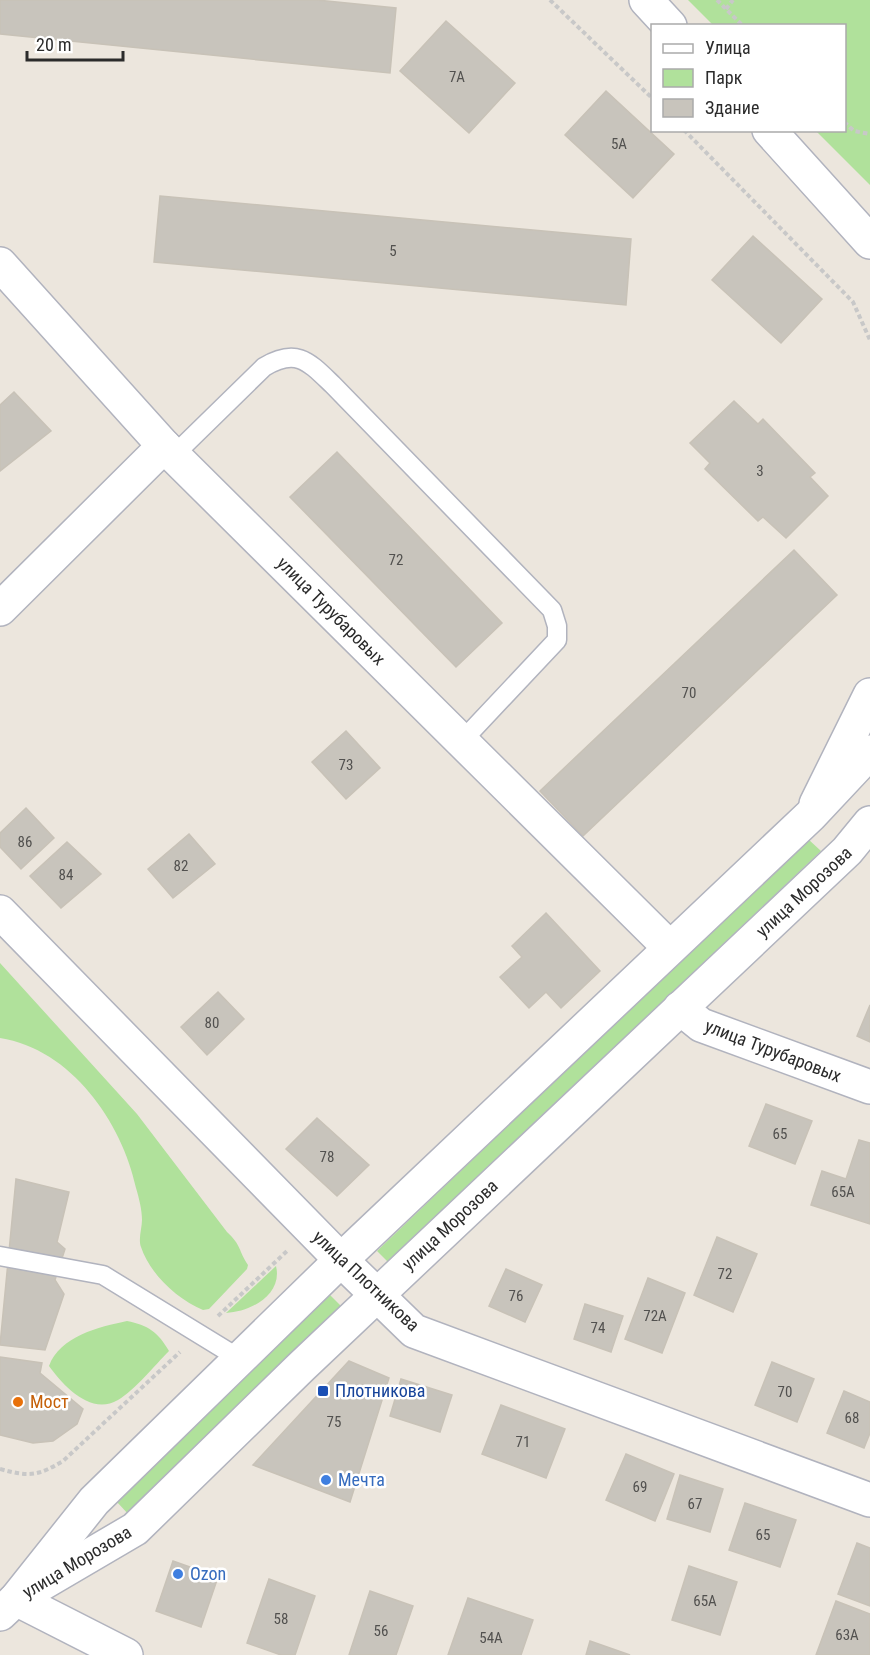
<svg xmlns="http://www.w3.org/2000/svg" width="870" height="1655" font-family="'Roboto Condensed',sans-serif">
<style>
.green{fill:#b0e19b}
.building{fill:#c8c4bc;stroke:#c8c2b7;stroke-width:1.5}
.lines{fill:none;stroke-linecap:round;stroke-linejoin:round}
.service-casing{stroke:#b1b3be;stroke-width:21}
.minor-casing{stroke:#b1b3be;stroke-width:36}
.tertiary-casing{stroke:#b1b3be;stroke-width:36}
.secondary-casing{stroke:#b1b3be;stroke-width:36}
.path{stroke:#c8c8c8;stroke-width:4;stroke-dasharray:4.5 3;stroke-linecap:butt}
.service{stroke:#fff;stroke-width:18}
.minor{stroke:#fff;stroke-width:33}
.tertiary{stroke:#fff;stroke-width:33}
.secondary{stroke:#fff;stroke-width:33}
.transit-dot{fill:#1a4fb4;stroke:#fff;stroke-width:2}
.food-dot{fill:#e8710a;stroke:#fff;stroke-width:2}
.shop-dot{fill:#3f7fe0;stroke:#fff;stroke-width:2}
.labels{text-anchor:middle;stroke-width:5;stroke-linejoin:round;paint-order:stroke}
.number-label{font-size:15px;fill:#52514f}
.street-label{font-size:18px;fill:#2b2b2b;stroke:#fff}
.transit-label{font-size:18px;fill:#164399;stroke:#fff;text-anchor:start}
.food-label{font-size:18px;fill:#c56008;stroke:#fff;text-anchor:start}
.shop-label{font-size:18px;fill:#366cbe;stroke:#fff;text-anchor:start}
</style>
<rect width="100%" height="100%" fill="#ece6dd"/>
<!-- green -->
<g class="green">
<path d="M 688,0 L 870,0 L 870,185 L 816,131 L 844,130 L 844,26 L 713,25 Z"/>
<path d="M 808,839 L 821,851 L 389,1263 L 377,1251 Z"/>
<path d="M 0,963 L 137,1114 L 227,1232 C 242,1246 238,1250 248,1265 L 247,1269 L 209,1309 L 203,1310 C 177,1299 150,1274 141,1247 C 138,1239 142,1228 142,1220 C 142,1210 139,1198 136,1188 C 122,1122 71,1049 0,1038 Z"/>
<path d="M 276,1266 C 283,1295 250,1312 226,1313 Z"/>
<path d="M 330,1295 L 342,1307 L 130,1516 L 116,1501 Z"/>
<path d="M 127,1321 C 148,1325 158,1332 169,1351 C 155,1365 135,1390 118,1400 C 90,1416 63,1385 49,1366 C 60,1336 99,1327 127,1321 Z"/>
</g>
<!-- building -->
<g class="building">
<path d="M 0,0 L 317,0 L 396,8 L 390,73 L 0,34 Z"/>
<path d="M 446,21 L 515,83 L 469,133 L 400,71 Z"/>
<path d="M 606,91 L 674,154 L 633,198 L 565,135 Z"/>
<path d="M 160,196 L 631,239 L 626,305 L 154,262 Z"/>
<path d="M 753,236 L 822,299 L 781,343 L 712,280 Z"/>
<path d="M 14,392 L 51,431 L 0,471 L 0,405 Z"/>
<path d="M 734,401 L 758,424 L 763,419 L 815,473 L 810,477 L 828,496 L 786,538 L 763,517 L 758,521 L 705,469 L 710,463 L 690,443 Z"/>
<path d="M 337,452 L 502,623 L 456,667 L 290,497 Z"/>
<path d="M 794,550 L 837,595 L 583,836 L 540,791 Z"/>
<path d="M 346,731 L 380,768 L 346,799 L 312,762 Z"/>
<path d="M 26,808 L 54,838 L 21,869 L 0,847 L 0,833 Z"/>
<path d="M 189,834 L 215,864 L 173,898 L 148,869 Z"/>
<path d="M 67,842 L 101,874 L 61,908 L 30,876 Z"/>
<path d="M 546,913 L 600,971 L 561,1008 L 546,992 L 529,1008 L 500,977 L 522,957 L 512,946 Z"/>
<path d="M 218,992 L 244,1019 L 207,1055 L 181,1027 Z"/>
<path d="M 870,1005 L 870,1042 L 857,1036 Z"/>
<path d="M 766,1104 L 812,1121 L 795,1164 L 749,1146 Z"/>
<path d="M 317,1118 L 369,1165 L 337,1196 L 286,1149 Z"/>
<path d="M 859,1140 L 870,1143 L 870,1224 L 811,1205 L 822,1171 L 846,1179 Z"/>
<path d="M 16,1179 L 69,1192 L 57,1242 L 65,1249 L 55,1280 L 64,1294 L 45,1350 L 0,1345 Z"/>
<path d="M 717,1237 L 757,1254 L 733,1312 L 694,1295 Z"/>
<path d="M 506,1269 L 542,1285 L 525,1322 L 489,1306 Z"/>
<path d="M 648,1278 L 685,1293 L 662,1353 L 625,1339 Z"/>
<path d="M 585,1304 L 623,1316 L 611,1352 L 574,1339 Z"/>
<path d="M 0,1357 L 42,1363 L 40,1373 L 83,1409 L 77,1424 L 53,1441 L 33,1443 L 0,1435 Z"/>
<path d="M 349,1361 L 389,1378 L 350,1502 L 253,1465 Z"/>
<path d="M 772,1362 L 814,1379 L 797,1422 L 755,1405 Z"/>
<path d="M 401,1379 L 452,1395 L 440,1432 L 390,1416 Z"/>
<path d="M 844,1391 L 870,1402 L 870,1433 L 864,1448 L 827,1433 Z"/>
<path d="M 501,1405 L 565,1429 L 546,1478 L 482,1454 Z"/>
<path d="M 626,1454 L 674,1474 L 655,1521 L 606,1500 Z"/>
<path d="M 680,1475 L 723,1489 L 710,1532 L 667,1519 Z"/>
<path d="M 745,1503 L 796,1520 L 780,1567 L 729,1550 Z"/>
<path d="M 857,1543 L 870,1548 L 870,1606 L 838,1594 Z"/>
<path d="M 173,1561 L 218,1577 L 201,1627 L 156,1611 Z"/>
<path d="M 689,1566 L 737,1582 L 720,1635 L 672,1620 Z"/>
<path d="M 269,1579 L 315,1596 L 295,1655 L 281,1655 L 247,1643 Z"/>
<path d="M 370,1591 L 413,1606 L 396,1655 L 349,1655 Z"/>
<path d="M 468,1598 L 533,1620 L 521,1655 L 448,1655 Z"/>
<path d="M 836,1601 L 870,1614 L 870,1655 L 816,1655 Z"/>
<path d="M 590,1641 L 630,1655 L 586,1655 Z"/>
</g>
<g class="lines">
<!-- service casing -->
<g class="service-casing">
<g id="service">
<path d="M 174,455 L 264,367 C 297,347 309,362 333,385 L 552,610 L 557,626 L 557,640 L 462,741"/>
<path d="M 0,1256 L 103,1275 L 240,1359"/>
</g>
</g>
<!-- minor casing -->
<g class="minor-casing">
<g id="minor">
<path d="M 646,0 L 670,26"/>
<path d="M 769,130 L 870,242"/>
<path d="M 0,264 L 164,446 L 670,948"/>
<path d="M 0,609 L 164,446"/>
<path d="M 816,804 L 870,695"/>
<path d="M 0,912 L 341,1260 L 414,1331 L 870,1500"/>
<path d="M 680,1008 L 701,1025 L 870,1087"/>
</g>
</g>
<!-- tertiary casing -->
<g class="tertiary-casing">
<path id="tertiary" d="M 16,1599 L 126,1655"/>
</g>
<!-- secondary casing -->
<g class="secondary-casing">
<g id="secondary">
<path d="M 31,1590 L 135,1529 L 301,1367 L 847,851 L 870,823"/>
<path d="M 0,1614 L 16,1599 L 94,1501 L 341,1260 L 811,815 L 870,752"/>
</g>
</g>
<!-- path -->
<g class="path">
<path d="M 550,0 L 652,98"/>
<path d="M 717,0 L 743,26"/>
<path d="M 726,9 L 733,0"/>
<path d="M 844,122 L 854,131 L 870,134"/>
<path d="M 684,130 L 853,302 L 870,340"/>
<path d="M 218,1316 L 287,1251"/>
<path d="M 0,1469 C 29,1477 38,1476 63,1461 L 180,1352"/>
</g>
<!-- service -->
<use href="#service" class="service"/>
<!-- minor -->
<use href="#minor" class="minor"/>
<!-- tertiary -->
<use href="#tertiary" class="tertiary"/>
<!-- secondary -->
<use href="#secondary" class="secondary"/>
</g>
<!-- markers -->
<rect class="transit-dot" x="317" y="1385" width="12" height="12" rx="3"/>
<circle class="food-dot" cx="18" cy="1402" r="6"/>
<g class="shop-dot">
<circle cx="326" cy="1480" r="6"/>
<circle cx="178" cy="1574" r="6"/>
</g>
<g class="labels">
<!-- number labels -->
<g class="number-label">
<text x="457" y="82">7А</text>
<text x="619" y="149">5А</text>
<text x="393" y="256">5</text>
<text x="760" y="476">3</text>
<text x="396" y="565">72</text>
<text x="689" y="698">70</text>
<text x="346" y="770">73</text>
<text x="25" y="847">86</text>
<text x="181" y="871">82</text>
<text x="66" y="880">84</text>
<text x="212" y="1028">80</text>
<text x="780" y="1139">65</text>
<text x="327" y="1162">78</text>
<text x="843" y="1197">65А</text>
<text x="725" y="1279">72</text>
<text x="516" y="1301">76</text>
<text x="655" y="1321">72А</text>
<text x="598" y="1333">74</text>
<text x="785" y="1397">70</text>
<text x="852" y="1423">68</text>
<text x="334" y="1427">75</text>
<text x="523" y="1447">71</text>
<text x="640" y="1492">69</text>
<text x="695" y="1509">67</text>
<text x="763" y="1540">65</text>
<text x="705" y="1606">65А</text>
<text x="281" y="1624">58</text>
<text x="381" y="1636">56</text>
<text x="847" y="1640">63А</text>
<text x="491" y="1643">54А</text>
</g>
<!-- street labels -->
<g class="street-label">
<text transform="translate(331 611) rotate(45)" y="6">улица Турубаровых</text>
<text transform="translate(804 892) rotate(-43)" y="6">улица Морозова</text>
<text transform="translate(773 1051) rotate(21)" y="6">улица Турубаровых</text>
<text transform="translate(450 1225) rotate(-43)" y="6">улица Морозова</text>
<text transform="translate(366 1281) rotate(43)" y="6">улица Плотникова</text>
<text transform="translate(77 1562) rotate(-31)" y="6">улица Морозова</text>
</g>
<!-- transit labels -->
<g class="transit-label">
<text x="335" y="1397">Плотникова</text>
</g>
<!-- food labels -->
<g class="food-label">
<text x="30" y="1408">Мост</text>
</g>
<!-- shop labels -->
<g class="shop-label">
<text x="338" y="1486">Мечта</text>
<text x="190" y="1580">Ozon</text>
</g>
</g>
<!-- legend -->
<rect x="651" y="24" width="195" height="108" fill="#ffffff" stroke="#aaaaaa" stroke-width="1.5"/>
<rect x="663" y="44" width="30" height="9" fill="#ffffff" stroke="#aaaaaa" stroke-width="1.5"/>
<text x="705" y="54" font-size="18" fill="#2b2b2b">Улица</text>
<rect x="663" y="69" width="30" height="18" fill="#b0e19b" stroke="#aaaaaa" stroke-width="1.5"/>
<text x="705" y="84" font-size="18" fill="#2b2b2b">Парк</text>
<rect x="663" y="99" width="30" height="18" fill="#c8c4bc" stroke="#aaaaaa" stroke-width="1.5"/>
<text x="705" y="114" font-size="18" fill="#2b2b2b">Здание</text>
<!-- scale -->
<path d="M27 51v9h96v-9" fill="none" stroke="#2b2b2b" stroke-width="3"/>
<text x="36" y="51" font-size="18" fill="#2b2b2b" stroke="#ffffff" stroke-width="4.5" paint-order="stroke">20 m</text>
</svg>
